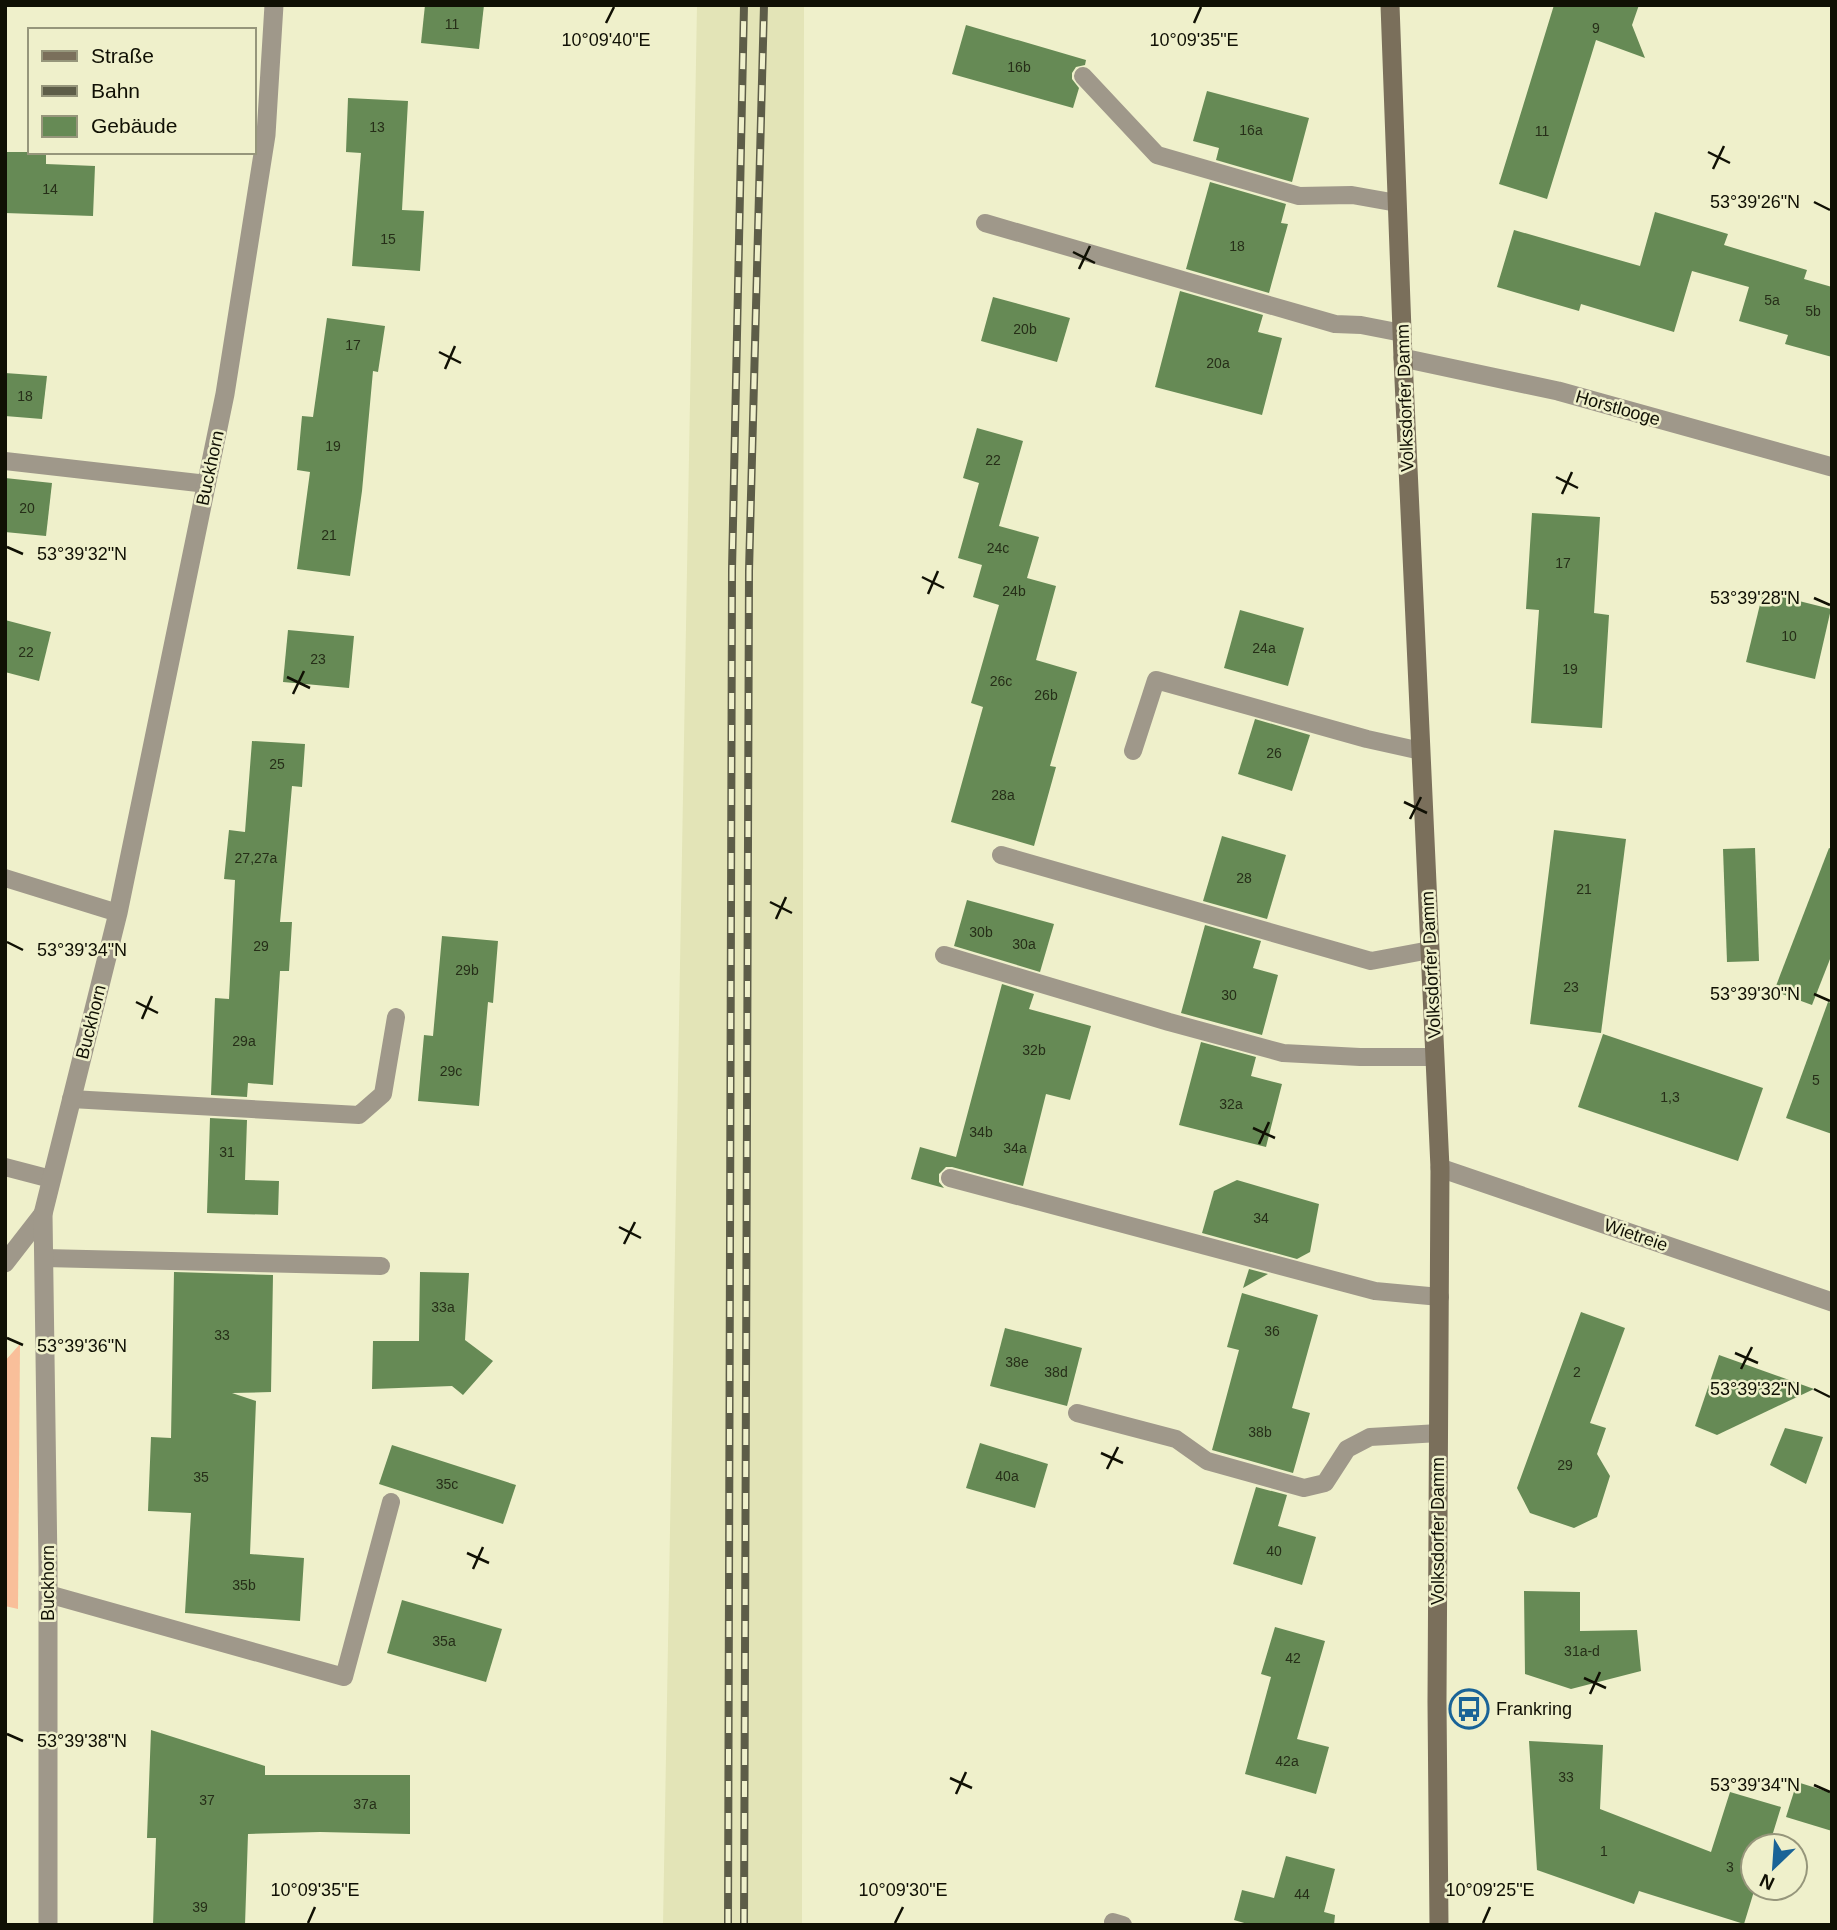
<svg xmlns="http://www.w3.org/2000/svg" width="1837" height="1930" font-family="Arial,sans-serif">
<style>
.built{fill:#e3e4b7}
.green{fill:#f9bf9a}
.building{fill:#668a55}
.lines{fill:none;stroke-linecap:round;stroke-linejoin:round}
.service{stroke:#9f988a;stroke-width:18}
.minor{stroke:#9f988a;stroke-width:19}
.secondary{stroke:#7a6f5b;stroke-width:19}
.rail-casing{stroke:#5d5d48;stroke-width:8}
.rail{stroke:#eff0cb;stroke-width:5;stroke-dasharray:16;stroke-linecap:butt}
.ticks{fill:none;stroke:#101004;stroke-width:2.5}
.labels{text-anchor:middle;stroke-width:5;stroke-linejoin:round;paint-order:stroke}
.number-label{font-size:14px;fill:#262e18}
.street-label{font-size:18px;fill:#101004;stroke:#eff0cb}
.poi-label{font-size:18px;fill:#101004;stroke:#eff0cb;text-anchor:start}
.ticks-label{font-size:18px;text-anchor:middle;fill:#101004;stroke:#eff0cb;stroke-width:5;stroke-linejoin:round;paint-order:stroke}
</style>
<rect width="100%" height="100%" fill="#eff0cb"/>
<!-- built -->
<path class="built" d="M 697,5 L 804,5 L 802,1925 L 663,1925 Z"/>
<!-- green -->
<path class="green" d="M 20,1344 L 18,1609 L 5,1606 L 5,1361 Z"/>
<!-- building -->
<g class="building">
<path d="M 425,5 L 484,5 L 479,49 L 421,43 Z"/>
<path d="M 1554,5 L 1639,5 L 1632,25 L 1645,58 L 1596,40 L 1547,199 L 1499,184 Z"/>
<path d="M 966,25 L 1086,60 L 1085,65 L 1076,67 L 1072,73 L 1072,79 L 1079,88 L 1073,108 L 952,74 Z"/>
<path d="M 1207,91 L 1309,118 L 1292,182 L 1216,160 L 1219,148 L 1193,141 Z"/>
<path d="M 348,98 L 408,101 L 402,210 L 424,211 L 420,271 L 352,266 L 361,153 L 346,152 Z"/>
<path d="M 5,152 L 46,152 L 46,164 L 95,166 L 93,216 L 5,213 Z"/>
<path d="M 1210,182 L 1286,204 L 1281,223 L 1288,224 L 1269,293 L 1186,269 Z"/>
<path d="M 1655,212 L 1728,234 L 1724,245 L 1807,270 L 1804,279 L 1832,287 L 1832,357 L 1785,344 L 1788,335 L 1739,321 L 1749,287 L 1692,271 L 1674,332 L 1581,304 L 1579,311 L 1497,287 L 1514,230 L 1640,266 Z"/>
<path d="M 1180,291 L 1263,315 L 1258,332 L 1282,338 L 1262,415 L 1155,387 Z"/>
<path d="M 993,297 L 1070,318 L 1057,362 L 981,341 Z"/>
<path d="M 327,318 L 385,326 L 378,372 L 373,371 L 362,491 L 350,576 L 297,569 L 310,472 L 297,470 L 302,416 L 313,417 Z"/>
<path d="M 5,373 L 47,376 L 42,419 L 5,416 Z"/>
<path d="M 977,428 L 1023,441 L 999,526 L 1039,537 L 1027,578 L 1056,586 L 1036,660 L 1077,672 L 1050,766 L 1056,767 L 1034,846 L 951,822 L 983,707 L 971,703 L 999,605 L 973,597 L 982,565 L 958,558 L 979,483 L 963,478 Z"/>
<path d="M 5,478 L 52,483 L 46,536 L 5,532 Z"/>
<path d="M 1532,513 L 1600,517 L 1594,613 L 1609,615 L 1602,728 L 1531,723 L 1539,610 L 1526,609 Z"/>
<path d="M 1763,592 L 1831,609 L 1815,679 L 1746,662 Z"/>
<path d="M 1240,610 L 1304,628 L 1288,686 L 1224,668 Z"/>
<path d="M 5,620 L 51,632 L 39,681 L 5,672 Z"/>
<path d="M 288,630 L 354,636 L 349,688 L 283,682 Z"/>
<path d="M 1255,719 L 1310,735 L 1292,791 L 1238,774 Z"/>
<path d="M 252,741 L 305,744 L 302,787 L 292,786 L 280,922 L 292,922 L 289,971 L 280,971 L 273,1085 L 248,1083 L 247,1097 L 211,1095 L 215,998 L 229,999 L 235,880 L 224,879 L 229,830 L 245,832 Z"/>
<path d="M 1554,830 L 1626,839 L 1601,1033 L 1530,1024 Z"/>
<path d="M 1222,836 L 1286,855 L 1267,919 L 1203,901 Z"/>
<path d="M 1755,848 L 1759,961 L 1727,962 L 1723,849 Z"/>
<path d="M 1829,848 L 1832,849 L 1832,954 L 1812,1005 L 1774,991 Z"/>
<path d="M 967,900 L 1054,924 L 1040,972 L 954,946 Z"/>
<path d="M 1205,925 L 1261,941 L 1253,968 L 1278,975 L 1262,1035 L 1181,1013 Z"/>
<path d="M 442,936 L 498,941 L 493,1003 L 488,1002 L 479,1106 L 418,1101 L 424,1035 L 433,1036 Z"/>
<path d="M 1002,984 L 1034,994 L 1029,1009 L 1091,1026 L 1070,1100 L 1046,1094 L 1023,1186 L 952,1167 L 946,1167 L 939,1174 L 939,1182 L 944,1188 L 911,1179 L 920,1147 L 956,1157 Z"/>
<path d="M 1828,1002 L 1832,1003 L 1832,1134 L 1786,1118 Z"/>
<path d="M 1603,1034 L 1763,1088 L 1738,1161 L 1578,1107 Z"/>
<path d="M 1201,1042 L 1256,1057 L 1251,1076 L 1282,1084 L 1266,1147 L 1179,1125 Z"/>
<path d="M 210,1118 L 247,1120 L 245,1180 L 279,1181 L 278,1215 L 207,1213 Z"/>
<path d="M 1237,1180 L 1319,1204 L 1310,1252 L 1297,1259 L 1202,1233 L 1214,1191 Z"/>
<path d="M 1249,1269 L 1268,1274 L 1243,1288 Z"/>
<path d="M 174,1272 L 273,1275 L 271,1392 L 232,1393 L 256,1401 L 250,1554 L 304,1558 L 300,1621 L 185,1613 L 191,1513 L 148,1511 L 151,1437 L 171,1438 Z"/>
<path d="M 420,1272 L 469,1273 L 465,1340 L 493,1361 L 463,1395 L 452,1386 L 372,1389 L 373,1341 L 419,1341 Z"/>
<path d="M 1242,1293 L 1318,1315 L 1292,1408 L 1310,1413 L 1293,1473 L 1212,1450 L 1239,1350 L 1227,1347 Z"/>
<path d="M 1581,1312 L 1625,1328 L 1590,1423 L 1606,1428 L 1597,1454 L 1610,1476 L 1597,1517 L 1574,1528 L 1530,1513 L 1517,1488 Z"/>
<path d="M 1005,1328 L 1082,1348 L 1067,1406 L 990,1386 Z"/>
<path d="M 1719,1355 L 1775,1375 L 1814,1389 L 1717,1435 L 1695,1426 Z"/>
<path d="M 1785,1428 L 1823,1437 L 1806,1484 L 1770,1465 Z"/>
<path d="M 980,1443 L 1048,1464 L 1035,1508 L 966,1488 Z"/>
<path d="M 392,1445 L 516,1485 L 503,1524 L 379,1484 Z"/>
<path d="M 1256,1487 L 1287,1495 L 1278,1526 L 1316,1537 L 1302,1585 L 1233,1564 Z"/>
<path d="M 1524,1591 L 1580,1592 L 1580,1631 L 1637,1630 L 1641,1671 L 1571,1689 L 1525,1674 Z"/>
<path d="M 402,1600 L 502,1629 L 486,1682 L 387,1653 Z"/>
<path d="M 1275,1627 L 1325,1641 L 1297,1739 L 1329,1747 L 1316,1794 L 1245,1774 L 1271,1677 L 1261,1674 Z"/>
<path d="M 151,1730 L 265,1766 L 265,1775 L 410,1775 L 410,1834 L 320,1832 L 248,1834 L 245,1925 L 153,1925 L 156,1838 L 147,1838 Z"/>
<path d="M 1529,1741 L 1603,1745 L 1600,1809 L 1711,1852 L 1730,1792 L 1781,1807 L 1769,1846 L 1753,1846 L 1753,1888 L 1755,1888 L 1744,1924 L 1639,1891 L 1634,1904 L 1537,1870 Z"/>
<path d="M 1797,1782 L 1832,1793 L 1832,1831 L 1786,1817 Z"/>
<path d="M 1286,1856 L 1335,1869 L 1324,1912 L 1335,1915 L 1334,1925 L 1251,1925 L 1234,1920 L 1242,1890 L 1274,1898 Z"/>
</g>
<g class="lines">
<!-- service -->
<g class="service">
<path d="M 1083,76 L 1157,155 L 1299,196 L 1352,195 L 1397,203"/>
<path d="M 985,223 L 1335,324 L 1361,325 L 1402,333"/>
<path d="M 5,461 L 207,484"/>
<path d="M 1133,751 L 1156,680 L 1367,739 L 1421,751"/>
<path d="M 1001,855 L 1371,961 L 1430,950"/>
<path d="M 5,878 L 118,913"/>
<path d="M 944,955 L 1169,1022 L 1283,1053 L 1360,1057 L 1435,1057"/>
<path d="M 71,1099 L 359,1115 L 383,1094 L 396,1017"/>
<path d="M 5,1167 L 51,1179"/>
<path d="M 950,1178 L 1375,1291 L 1440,1297"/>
<path d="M 44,1258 L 381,1266"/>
<path d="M 1077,1413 L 1176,1439 L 1207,1461 L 1304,1488 L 1325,1483 L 1347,1449 L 1370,1437 L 1439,1433"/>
<path d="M 48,1594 L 344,1677 L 391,1502"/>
<path d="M 1113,1922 L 1123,1925"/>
</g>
<!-- minor -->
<g class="minor">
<path d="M 1403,358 L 1558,391 L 1832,467"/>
<path d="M 1440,1168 L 1832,1302"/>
<path d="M 5,1263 L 43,1214"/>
<path d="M 48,1925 L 48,1567 L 43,1214 L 118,913 L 225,394 L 266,135 L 274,5"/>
</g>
<!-- secondary -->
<path class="secondary" d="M 1390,5 L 1403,358 L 1440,1168 L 1437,1702 L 1439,1925"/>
<!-- rail casing -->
<g class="rail-casing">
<g id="rail">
<path d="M 728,1925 L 732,570 L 744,5"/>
<path d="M 744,1925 L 749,571 L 764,5"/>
</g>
</g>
<!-- rail -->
<use href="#rail" class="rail"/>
</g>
<!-- ticks -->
<path class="ticks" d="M 606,23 L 614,7M 1194,23 L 1201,7M 1708,152 L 1730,163M 1713,169 L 1724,146M 1814,202 L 1830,210M 1073,252 L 1095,263M 1079,269 L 1090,246M 439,352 L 461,363M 445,369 L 455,346M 1556,477 L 1578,488M 1562,494 L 1572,472M 7,547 L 23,554M 922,577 L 944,588M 928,594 L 938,571M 1814,598 L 1830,605M 287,677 L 310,688M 293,694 L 304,671M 1404,802 L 1427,813M 1410,819 L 1421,797M 770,902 L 792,913M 776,919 L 786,897M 7,942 L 23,950M 1814,994 L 1830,1001M 136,1002 L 158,1013M 142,1019 L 152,996M 1253,1128 L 1275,1138M 1259,1144 L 1269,1122M 619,1227 L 641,1238M 624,1244 L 635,1222M 7,1338 L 23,1345M 1735,1353 L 1758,1363M 1741,1369 L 1752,1347M 1814,1389 L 1830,1397M 1101,1453 L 1123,1463M 1107,1469 L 1118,1447M 467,1553 L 489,1563M 473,1569 L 483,1547M 1584,1678 L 1606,1688M 1590,1694 L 1600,1672M 7,1734 L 23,1741M 950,1778 L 972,1788M 1814,1785 L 1830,1792M 956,1794 L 966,1772M 308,1923 L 315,1907M 895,1923 L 903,1907M 1483,1923 L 1490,1907"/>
<!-- icons -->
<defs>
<g id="bus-ring" transform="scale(2.0125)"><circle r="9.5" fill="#eff0cb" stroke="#196397" stroke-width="1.5"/><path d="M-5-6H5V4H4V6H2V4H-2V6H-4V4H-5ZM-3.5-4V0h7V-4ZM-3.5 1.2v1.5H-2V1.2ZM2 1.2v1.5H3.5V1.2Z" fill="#196397"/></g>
</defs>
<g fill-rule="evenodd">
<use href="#bus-ring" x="1469" y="1709"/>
</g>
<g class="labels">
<!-- number labels -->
<g class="number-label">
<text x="452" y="29">11</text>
<text x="1596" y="33">9</text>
<text x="1019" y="72">16b</text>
<text x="377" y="132">13</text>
<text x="1251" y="135">16a</text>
<text x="1542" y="136">11</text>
<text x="50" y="194">14</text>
<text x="388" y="244">15</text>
<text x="1237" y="251">18</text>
<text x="1772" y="305">5a</text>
<text x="1813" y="316">5b</text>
<text x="1025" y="334">20b</text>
<text x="353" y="350">17</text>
<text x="1218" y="368">20a</text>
<text x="25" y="401">18</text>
<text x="333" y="451">19</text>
<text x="993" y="465">22</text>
<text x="27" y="513">20</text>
<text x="329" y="540">21</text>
<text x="998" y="553">24c</text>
<text x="1563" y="568">17</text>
<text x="1014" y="596">24b</text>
<text x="1789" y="641">10</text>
<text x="1264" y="653">24a</text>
<text x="26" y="657">22</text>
<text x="318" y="664">23</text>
<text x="1570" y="674">19</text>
<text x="1001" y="686">26c</text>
<text x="1046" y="700">26b</text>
<text x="1274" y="758">26</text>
<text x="277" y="769">25</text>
<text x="1003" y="800">28a</text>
<text x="256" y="863">27,27a</text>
<text x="1244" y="883">28</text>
<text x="1584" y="894">21</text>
<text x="981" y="937">30b</text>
<text x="1024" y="949">30a</text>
<text x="261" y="951">29</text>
<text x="467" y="975">29b</text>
<text x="1571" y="992">23</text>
<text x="1229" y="1000">30</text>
<text x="244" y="1046">29a</text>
<text x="1034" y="1055">32b</text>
<text x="451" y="1076">29c</text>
<text x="1816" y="1085">5</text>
<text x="1670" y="1102">1,3</text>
<text x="1231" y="1109">32a</text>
<text x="981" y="1137">34b</text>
<text x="1015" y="1153">34a</text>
<text x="227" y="1157">31</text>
<text x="1261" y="1223">34</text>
<text x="443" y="1312">33a</text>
<text x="1272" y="1336">36</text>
<text x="222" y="1340">33</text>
<text x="1017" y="1367">38e</text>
<text x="1056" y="1377">38d</text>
<text x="1577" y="1377">2</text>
<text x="1260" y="1437">38b</text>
<text x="1565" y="1470">29</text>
<text x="1007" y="1481">40a</text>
<text x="201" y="1482">35</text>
<text x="447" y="1489">35c</text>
<text x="1274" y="1556">40</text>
<text x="244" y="1590">35b</text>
<text x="444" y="1646">35a</text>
<text x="1582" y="1656">31a-d</text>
<text x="1293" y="1663">42</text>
<text x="1287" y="1766">42a</text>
<text x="1566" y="1782">33</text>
<text x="207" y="1805">37</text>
<text x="365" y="1809">37a</text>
<text x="1604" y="1856">1</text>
<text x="1730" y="1872">3</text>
<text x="1302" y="1899">44</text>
<text x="200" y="1912">39</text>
</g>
<!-- street labels -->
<g class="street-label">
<text transform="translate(1405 398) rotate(-92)" y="6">Volksdorfer Damm</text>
<text transform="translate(1618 408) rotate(16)" y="6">Horstlooge</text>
<text transform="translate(210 468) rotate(-78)" y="6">Buckhorn</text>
<text transform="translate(1431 965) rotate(-93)" y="6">Volksdorfer Damm</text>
<text transform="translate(91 1022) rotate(-76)" y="6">Buckhorn</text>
<text transform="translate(1636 1235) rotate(19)" y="6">Wietreie</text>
<text transform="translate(1438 1531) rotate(-90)" y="6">Volksdorfer Damm</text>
<text transform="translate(48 1583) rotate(-90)" y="6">Buckhorn</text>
</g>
<!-- poi labels -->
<g class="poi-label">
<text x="1496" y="1715">Frankring</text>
</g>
</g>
<g class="ticks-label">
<text x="606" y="46">10°09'40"E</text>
<text x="1194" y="46">10°09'35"E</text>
<text x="1755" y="208">53°39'26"N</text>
<text x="82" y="560">53°39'32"N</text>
<text x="1755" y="604">53°39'28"N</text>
<text x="82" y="956">53°39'34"N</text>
<text x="1755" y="1000">53°39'30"N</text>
<text x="82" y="1352">53°39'36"N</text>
<text x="1755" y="1395">53°39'32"N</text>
<text x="82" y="1747">53°39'38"N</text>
<text x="1755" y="1791">53°39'34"N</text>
<text x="315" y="1896">10°09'35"E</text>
<text x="903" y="1896">10°09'30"E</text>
<text x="1490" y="1896">10°09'25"E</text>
</g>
<!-- border -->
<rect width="1837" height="1930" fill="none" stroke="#101004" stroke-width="14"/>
<!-- legend -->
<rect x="28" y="28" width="228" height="126" fill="#eff0cb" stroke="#96967b" stroke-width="2"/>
<rect x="42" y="51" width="35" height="10" fill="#7a6f5b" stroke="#96967b" stroke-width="2"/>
<text x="91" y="63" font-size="21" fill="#101004">Straße</text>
<rect x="42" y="86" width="35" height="10" fill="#5d5d48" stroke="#96967b" stroke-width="2"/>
<text x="91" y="98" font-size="21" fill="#101004">Bahn</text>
<rect x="42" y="116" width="35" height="21" fill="#668a55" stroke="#96967b" stroke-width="2"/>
<text x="91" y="133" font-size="21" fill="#101004">Gebäude</text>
<!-- north arrow -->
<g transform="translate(1774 1867) rotate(205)"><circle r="33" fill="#eff0cb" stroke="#96967b" stroke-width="2"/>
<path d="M0-5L12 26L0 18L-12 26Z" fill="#196397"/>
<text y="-10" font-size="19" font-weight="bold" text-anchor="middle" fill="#101004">N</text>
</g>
</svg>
